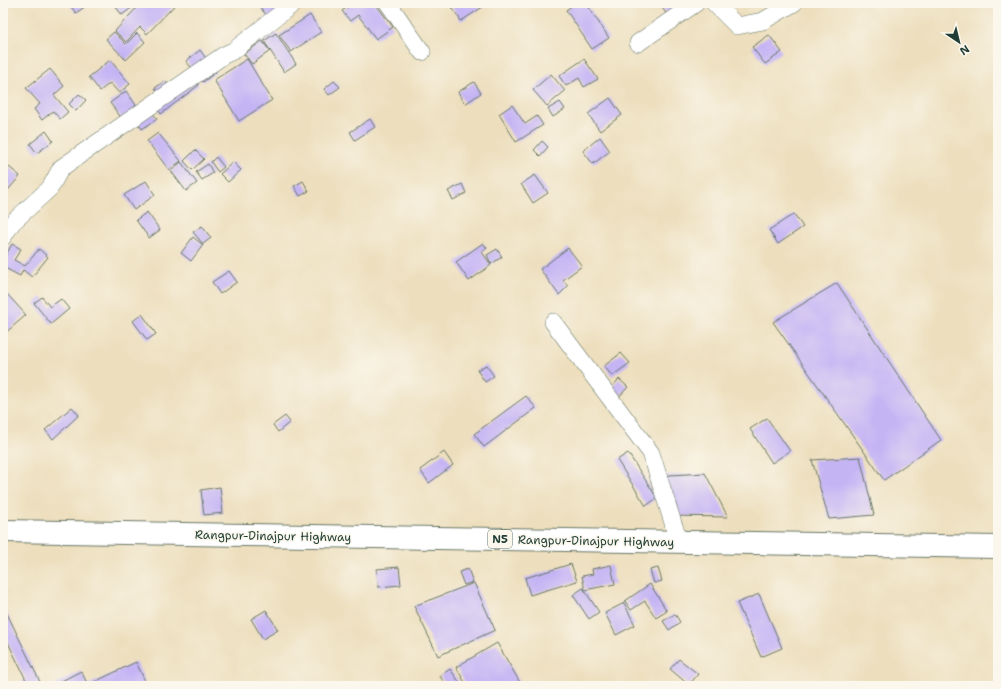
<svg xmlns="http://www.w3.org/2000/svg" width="1001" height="689" font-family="'Shantell Sans',sans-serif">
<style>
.building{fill:#c4b4f4}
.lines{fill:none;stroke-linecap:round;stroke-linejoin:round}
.street-casing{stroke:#677664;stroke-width:18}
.highway-casing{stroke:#677664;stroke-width:24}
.street{stroke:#fff;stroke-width:17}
.highway{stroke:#fff;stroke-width:22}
.labels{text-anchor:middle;stroke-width:3;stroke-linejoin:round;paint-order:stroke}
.shield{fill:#fbf7ec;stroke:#61756b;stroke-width:1}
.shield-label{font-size:11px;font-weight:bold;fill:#1f3d34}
.street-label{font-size:12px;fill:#1f3d34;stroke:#fbf7ec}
</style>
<rect width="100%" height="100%" fill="#fbf7ec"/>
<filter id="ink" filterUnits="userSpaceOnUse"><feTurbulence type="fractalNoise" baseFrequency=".025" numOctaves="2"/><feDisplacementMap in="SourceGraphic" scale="8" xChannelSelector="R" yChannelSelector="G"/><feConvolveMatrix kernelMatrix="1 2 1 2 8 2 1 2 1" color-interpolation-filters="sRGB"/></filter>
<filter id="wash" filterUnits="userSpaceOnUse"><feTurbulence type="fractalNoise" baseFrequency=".012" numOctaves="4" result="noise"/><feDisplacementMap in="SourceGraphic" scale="16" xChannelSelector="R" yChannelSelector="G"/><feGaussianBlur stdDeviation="0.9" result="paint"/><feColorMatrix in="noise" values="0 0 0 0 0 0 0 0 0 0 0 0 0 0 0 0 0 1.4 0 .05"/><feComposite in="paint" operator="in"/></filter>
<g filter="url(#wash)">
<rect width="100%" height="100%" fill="#eddfbe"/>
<g id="blocks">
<!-- building -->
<g class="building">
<path d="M 68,3 L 90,3 L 76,13 Z"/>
<path d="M 113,3 L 138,3 L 122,15 Z"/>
<path d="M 141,3 L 171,3 L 174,6 L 147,34 L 140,27 L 126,42 L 115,31 Z"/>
<path d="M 257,3 L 300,3 L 270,20 Z"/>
<path d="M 353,3 L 375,3 L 393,27 L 376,39 L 358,15 L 350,21 L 342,11 Z"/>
<path d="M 449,3 L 489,3 L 461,21 Z"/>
<path d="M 576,3 L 586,3 L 609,38 L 592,49 L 566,10 Z"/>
<path d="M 621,3 L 630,3 L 624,7 Z"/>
<path d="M 659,3 L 686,3 L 667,15 Z"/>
<path d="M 310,15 L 321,32 L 291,52 L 279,35 Z"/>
<path d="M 114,32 L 126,44 L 137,33 L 145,42 L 126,60 L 106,39 Z"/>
<path d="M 276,33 L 296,64 L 284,72 L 264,41 Z"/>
<path d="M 769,35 L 782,52 L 765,64 L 752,47 Z"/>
<path d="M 262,41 L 270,51 L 252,64 L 244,54 Z"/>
<path d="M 200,50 L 216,72 L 203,82 L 186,61 Z"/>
<path d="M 247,59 L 272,100 L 239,121 L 214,80 Z"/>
<path d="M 584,59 L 598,79 L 584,87 L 579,78 L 566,86 L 559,76 Z"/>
<path d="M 110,60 L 130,84 L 119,93 L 110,83 L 100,91 L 89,77 Z"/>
<path d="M 50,69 L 64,86 L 54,95 L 68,112 L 60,119 L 53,111 L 42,120 L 34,109 L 40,104 L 26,88 Z"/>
<path d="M 190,73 L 199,85 L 161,114 L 154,105 L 162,98 L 155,88 L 165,81 L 171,88 Z"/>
<path d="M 551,74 L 565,91 L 547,106 L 533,90 Z"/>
<path d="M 334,81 L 340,87 L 329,95 L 324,89 Z"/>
<path d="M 474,82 L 481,93 L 465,104 L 458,92 Z"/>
<path d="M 126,91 L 141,112 L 125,123 L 110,103 Z"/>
<path d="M 79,94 L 86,100 L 76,111 L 69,104 Z"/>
<path d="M 610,98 L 622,115 L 600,131 L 588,114 Z"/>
<path d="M 560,102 L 565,109 L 553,117 L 548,109 Z"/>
<path d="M 512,105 L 525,124 L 537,116 L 543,125 L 516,142 L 499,114 Z"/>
<path d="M 150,109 L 157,119 L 142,129 L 135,119 Z"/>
<path d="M 370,119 L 375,127 L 355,140 L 350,132 Z"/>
<path d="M 46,131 L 53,141 L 37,153 L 30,144 Z"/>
<path d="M 158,133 L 181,161 L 169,170 L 147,141 Z"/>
<path d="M 600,137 L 610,151 L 593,164 L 583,151 Z"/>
<path d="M 542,141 L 548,147 L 540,156 L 534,150 Z"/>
<path d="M 195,150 L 204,159 L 192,170 L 184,161 Z"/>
<path d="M 216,157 L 224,167 L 218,172 L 211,162 Z"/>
<path d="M 3,162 L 20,176 L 3,196 Z"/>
<path d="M 181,162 L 197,183 L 186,191 L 171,171 Z"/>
<path d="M 233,162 L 241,170 L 228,182 L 220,174 Z"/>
<path d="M 208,164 L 213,173 L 202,180 L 196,172 Z"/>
<path d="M 535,175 L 548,193 L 533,203 L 521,184 Z"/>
<path d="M 146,181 L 155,195 L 134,210 L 124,195 Z"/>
<path d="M 303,181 L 309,191 L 300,196 L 294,186 Z"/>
<path d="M 462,184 L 466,193 L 453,200 L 448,191 Z"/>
<path d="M 147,212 L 160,230 L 149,238 L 136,220 Z"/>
<path d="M 794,214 L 803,227 L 778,244 L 769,230 Z"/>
<path d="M 202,226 L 211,238 L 203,244 L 193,232 Z"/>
<path d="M 193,237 L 203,245 L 191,261 L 181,253 Z"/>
<path d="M 483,243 L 487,248 L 482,252 L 491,265 L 469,281 L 456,262 Z"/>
<path d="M 12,244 L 21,249 L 14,260 L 25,266 L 39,249 L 48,257 L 32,277 L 23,270 L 20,276 L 3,267 L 3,260 Z"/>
<path d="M 568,248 L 582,266 L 563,280 L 568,286 L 559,295 L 540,269 Z"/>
<path d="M 497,249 L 502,257 L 491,264 L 487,255 Z"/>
<path d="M 229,271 L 237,282 L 220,294 L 212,282 Z"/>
<path d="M 837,283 L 941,440 L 884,480 L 773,322 Z"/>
<path d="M 7,294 L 26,315 L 3,335 L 3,297 Z"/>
<path d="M 42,297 L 50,307 L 61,299 L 69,309 L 51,324 L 34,303 Z"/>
<path d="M 142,314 L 156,334 L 147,340 L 133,321 Z"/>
<path d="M 621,353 L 630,363 L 612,376 L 604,366 Z"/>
<path d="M 486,365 L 494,376 L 485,382 L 477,370 Z"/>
<path d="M 619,379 L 628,387 L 618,398 L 609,390 Z"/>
<path d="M 526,396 L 536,408 L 484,447 L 474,434 Z"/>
<path d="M 72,407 L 79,415 L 53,439 L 45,430 Z"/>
<path d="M 285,416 L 290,422 L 278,432 L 273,425 Z"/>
<path d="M 767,418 L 790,451 L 772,463 L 750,429 Z"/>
<path d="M 444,452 L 453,465 L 429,483 L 420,470 Z"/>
<path d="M 628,453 L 657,498 L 646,506 L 617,460 Z"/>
<path d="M 860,457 L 874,515 L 829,519 L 812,460 Z"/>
<path d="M 705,473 L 728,517 L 673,516 L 652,476 Z"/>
<path d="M 220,487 L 223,513 L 204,515 L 201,490 Z"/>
<path d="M 571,564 L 577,581 L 530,595 L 525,578 Z"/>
<path d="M 611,565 L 615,584 L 585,590 L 582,576 L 593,574 L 592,569 Z"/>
<path d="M 399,567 L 401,585 L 378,587 L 377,569 Z"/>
<path d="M 658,568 L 662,581 L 654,583 L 650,570 Z"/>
<path d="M 468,569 L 473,582 L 464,585 L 459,572 Z"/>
<path d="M 474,583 L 495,630 L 438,656 L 414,606 Z"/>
<path d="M 650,584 L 667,611 L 656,618 L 645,601 L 631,610 L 625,601 Z"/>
<path d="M 583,588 L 599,612 L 589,619 L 573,595 Z"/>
<path d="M 759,594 L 782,648 L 761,657 L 737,603 Z"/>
<path d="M 624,603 L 635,625 L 616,635 L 605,613 Z"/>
<path d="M 3,605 L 42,686 L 13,686 L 26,680 L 3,632 Z"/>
<path d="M 266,610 L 278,630 L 263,639 L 251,619 Z"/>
<path d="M 675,614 L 680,622 L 669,630 L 663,621 Z"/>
<path d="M 497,643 L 522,686 L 467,686 L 456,667 Z"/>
<path d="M 679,659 L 698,674 L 689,685 L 670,669 Z"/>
<path d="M 136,662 L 145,681 L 143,682 L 145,686 L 52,686 L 81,671 L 88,685 Z"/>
<path d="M 450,669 L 462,686 L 446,686 L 440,676 Z"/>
</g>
</g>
</g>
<g filter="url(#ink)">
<use href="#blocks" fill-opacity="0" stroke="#677664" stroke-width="1"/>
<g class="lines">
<!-- street casing -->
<g class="street-casing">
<g id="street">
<path d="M 388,3 L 422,52"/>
<path d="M 714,3 L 737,26 L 763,21 L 794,3"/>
<path d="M 638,43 L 696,3"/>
<path d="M 3,237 L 12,223 L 50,188 L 61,168 L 224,55 L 233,51 L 294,3"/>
<path d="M 553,322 L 651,453 L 679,542"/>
</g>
</g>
<!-- highway casing -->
<g class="highway-casing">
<path id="highway" d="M 3,531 L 998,547"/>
</g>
<!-- street -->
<use href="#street" class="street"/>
<!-- highway -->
<use href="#highway" class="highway"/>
</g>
</g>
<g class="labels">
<!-- shield labels -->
<rect class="shield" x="488" y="530" width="24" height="18" rx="3"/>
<g class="shield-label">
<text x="500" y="543">N5</text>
</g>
<!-- street labels -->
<g class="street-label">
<text transform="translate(273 536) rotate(1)" y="4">Rangpur-Dinajpur Highway</text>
<text transform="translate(596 541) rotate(1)" y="4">Rangpur-Dinajpur Highway</text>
</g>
</g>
<!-- margin -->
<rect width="1001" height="689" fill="none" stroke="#fbf7ec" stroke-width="16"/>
<!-- north arrow -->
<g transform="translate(959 42) rotate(145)" stroke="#fbf7ec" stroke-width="3" paint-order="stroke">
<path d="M0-3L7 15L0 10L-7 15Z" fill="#1f3d34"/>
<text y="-6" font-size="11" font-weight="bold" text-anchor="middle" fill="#1f3d34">N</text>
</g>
</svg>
